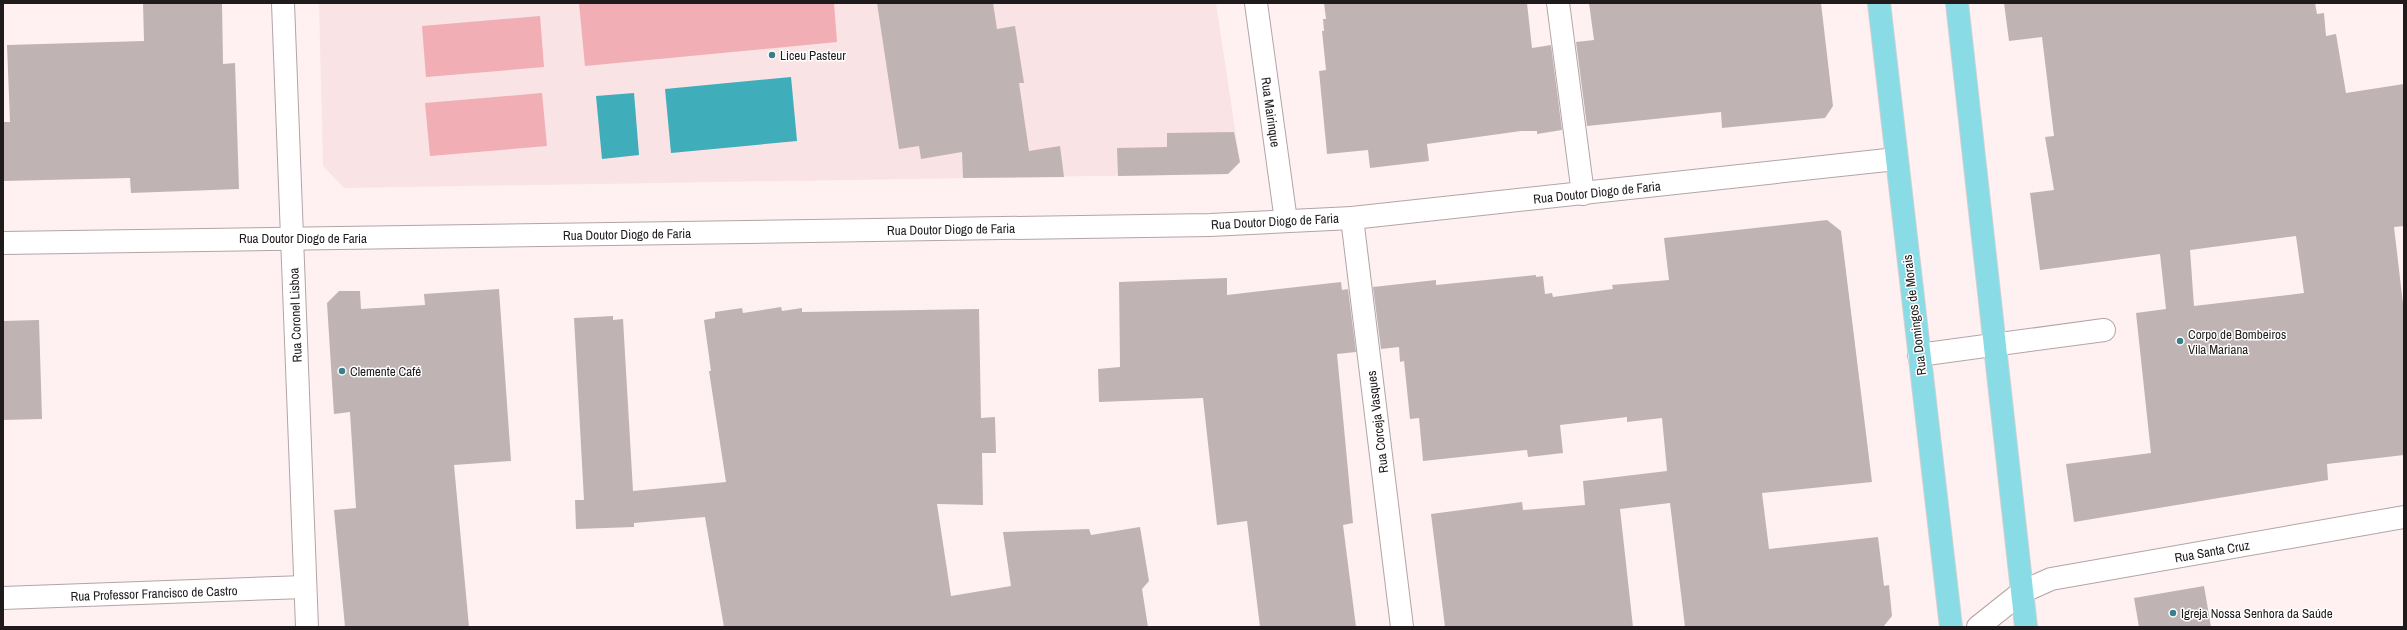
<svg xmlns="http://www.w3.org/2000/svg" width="2407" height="630" font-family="'Archivo Narrow',sans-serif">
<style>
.built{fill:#f9e3e4}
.green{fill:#f1aeb5}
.water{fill:#3fadba}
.building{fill:#c0b3b4;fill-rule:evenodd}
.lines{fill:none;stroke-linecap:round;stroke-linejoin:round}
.minor-casing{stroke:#b1a5a6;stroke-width:24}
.major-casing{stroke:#d2d1d1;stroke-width:24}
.minor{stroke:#fff;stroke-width:22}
.major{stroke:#89dce6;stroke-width:22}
.poi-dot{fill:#398089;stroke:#fff;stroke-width:1.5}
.labels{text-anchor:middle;stroke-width:3;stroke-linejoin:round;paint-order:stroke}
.poi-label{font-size:13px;fill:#1f1a1b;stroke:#fff;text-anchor:start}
.street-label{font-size:13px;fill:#1f1a1b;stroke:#fff}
</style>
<rect width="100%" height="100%" fill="#fff1f2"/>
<!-- built -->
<path class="built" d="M 319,3 L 1216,3 L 1240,162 L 1228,174 L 344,188 L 323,166 Z"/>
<!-- green -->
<g class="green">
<path d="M 579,3 L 834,3 L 837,42 L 585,66 Z"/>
<path d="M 540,16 L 544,67 L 426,77 L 422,26 Z"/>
<path d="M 542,93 L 547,146 L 430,156 L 425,103 Z"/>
</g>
<!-- water -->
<g class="water">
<path d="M 791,77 L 797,141 L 671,153 L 665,89 Z"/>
<path d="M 634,93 L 639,155 L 602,159 L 596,96 Z"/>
</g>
<!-- building -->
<g class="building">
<path d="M 143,3 L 222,3 L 223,64 L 235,63 L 239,189 L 131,193 L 130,178 L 3,181 L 3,122 L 10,122 L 7,45 L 144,41 Z"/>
<path d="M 877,3 L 993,3 L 997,29 L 1015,26 L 1024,83 L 1019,83 L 1029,151 L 1060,146 L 1064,177 L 963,178 L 962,152 L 921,159 L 919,146 L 899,149 Z"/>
<path d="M 1324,3 L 1527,3 L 1532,48 L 1551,45 L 1562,130 L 1537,134 L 1537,131 L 1521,131 L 1427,144 L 1429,161 L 1370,168 L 1368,150 L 1327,154 L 1319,71 L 1326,70 L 1322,31 L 1324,31 L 1323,19 L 1326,19 Z"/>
<path d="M 1589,3 L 1821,3 L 1833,106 L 1825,118 L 1722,128 L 1721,112 L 1587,126 L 1576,42 L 1594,40 Z"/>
<path d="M 2004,3 L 2315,3 L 2317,14 L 2324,13 L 2326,36 L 2336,34 L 2346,93 L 2404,84 L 2404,226 L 2394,227 L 2404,312 L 2404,455 L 2327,464 L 2328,480 L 2074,522 L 2066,464 L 2151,453 L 2136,313 L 2166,309 L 2160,254 L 2040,270 L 2030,193 L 2054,190 L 2045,137 L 2054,136 L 2042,37 L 2009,41 ZM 2296,236 L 2304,293 L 2194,306 L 2190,250 Z"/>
<path d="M 1234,132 L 1240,162 L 1228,174 L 1118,176 L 1117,148 L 1167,147 L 1167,133 Z"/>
<path d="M 1827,220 L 1841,231 L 1872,482 L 1762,493 L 1769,549 L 1878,537 L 1884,586 L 1889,585 L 1892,616 L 1883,627 L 1685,627 L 1670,503 L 1620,509 L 1633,627 L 1445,627 L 1431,514 L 1522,502 L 1523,510 L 1585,505 L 1583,481 L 1667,471 L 1662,418 L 1627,422 L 1627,417 L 1560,425 L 1563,453 L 1528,457 L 1527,450 L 1423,461 L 1419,418 L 1410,419 L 1404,361 L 1400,362 L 1399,347 L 1381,349 L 1373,287 L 1436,280 L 1436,285 L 1536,275 L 1536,277 L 1543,276 L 1545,294 L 1552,293 L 1553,297 L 1613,289 L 1612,285 L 1669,280 L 1664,238 Z"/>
<path d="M 1227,278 L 1227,295 L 1341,282 L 1342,290 L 1348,289 L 1356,352 L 1337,354 L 1353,523 L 1343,525 L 1356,627 L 1260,627 L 1247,521 L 1217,525 L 1203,398 L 1099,402 L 1098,369 L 1120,367 L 1119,282 Z"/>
<path d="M 499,289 L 511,461 L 454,465 L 469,627 L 345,627 L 334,510 L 356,508 L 350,412 L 334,414 L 327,303 L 339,291 L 360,291 L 361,309 L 425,305 L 424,294 Z"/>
<path d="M 781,307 L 782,311 L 802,308 L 802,312 L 979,309 L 981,418 L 995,417 L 996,453 L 982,453 L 983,505 L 937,504 L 951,596 L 1011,586 L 1003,532 L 1089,529 L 1091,535 L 1140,527 L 1149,581 L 1142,589 L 1148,627 L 724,627 L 705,517 L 634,523 L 634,527 L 576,529 L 575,500 L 584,500 L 574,318 L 613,316 L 613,320 L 623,319 L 633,491 L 726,482 L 709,371 L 711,371 L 704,320 L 715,318 L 715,312 L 742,308 L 743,313 Z"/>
<path d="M 39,320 L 42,419 L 3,420 L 3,321 Z"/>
<path d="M 2204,586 L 2211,627 L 2139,627 L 2134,598 Z"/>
</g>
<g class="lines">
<!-- minor casing -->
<g class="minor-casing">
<g id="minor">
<path d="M 283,3 L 307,627"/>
<path d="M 1256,3 L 1286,221"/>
<path d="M 1558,3 L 1583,194"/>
<path d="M 1352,218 L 1402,627"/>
<path d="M 3,243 L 1210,225 L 1352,218 L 1896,159"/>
<path d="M 1919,355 L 2104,330"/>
<path d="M 3,598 L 305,587"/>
<path d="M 1978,627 L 2022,592 L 2051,579 L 2404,517"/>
</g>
</g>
<!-- major casing -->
<g class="major-casing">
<g id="major">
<path d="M 1879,3 L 1951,627"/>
<path d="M 1957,3 L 2026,627"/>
</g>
</g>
<!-- minor -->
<use href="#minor" class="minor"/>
<!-- major -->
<use href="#major" class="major"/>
</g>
<!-- markers -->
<g class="poi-dot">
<circle cx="772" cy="55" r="4"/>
<circle cx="2180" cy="341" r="4"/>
<circle cx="342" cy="371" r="4"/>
<circle cx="2173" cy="613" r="4"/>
</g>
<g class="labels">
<!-- poi labels -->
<g class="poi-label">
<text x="780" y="60">Liceu Pasteur</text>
<text x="2188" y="339">Corpo de Bombeiros<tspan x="2188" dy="15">Vila Mariana</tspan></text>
<text x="350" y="376">Clemente Café</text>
<text x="2181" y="618">Igreja Nossa Senhora da Saúde</text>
</g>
<!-- street labels -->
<g class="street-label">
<text transform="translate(1271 112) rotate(82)" y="5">Rua Mairinque</text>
<text transform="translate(1597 192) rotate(-6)" y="5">Rua Doutor Diogo de Faria</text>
<text transform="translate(1275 221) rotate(-3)" y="5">Rua Doutor Diogo de Faria</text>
<text transform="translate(951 229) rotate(-1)" y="5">Rua Doutor Diogo de Faria</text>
<text transform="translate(627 234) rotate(-1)" y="5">Rua Doutor Diogo de Faria</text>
<text x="303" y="243">Rua Doutor Diogo de Faria</text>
<text transform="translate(295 315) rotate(-92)" y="5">Rua Coronel Lisboa</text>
<text transform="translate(1914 315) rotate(-97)" y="5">Rua Domingos de Morais</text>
<text transform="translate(1377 422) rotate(-97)" y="5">Rua Corceja Vasques</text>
<text transform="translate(2212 551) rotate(-10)" y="5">Rua Santa Cruz</text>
<text transform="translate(154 593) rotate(-2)" y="5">Rua Professor Francisco de Castro</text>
</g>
</g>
<!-- border -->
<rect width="2407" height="630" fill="none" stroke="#1f1a1b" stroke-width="8"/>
</svg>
